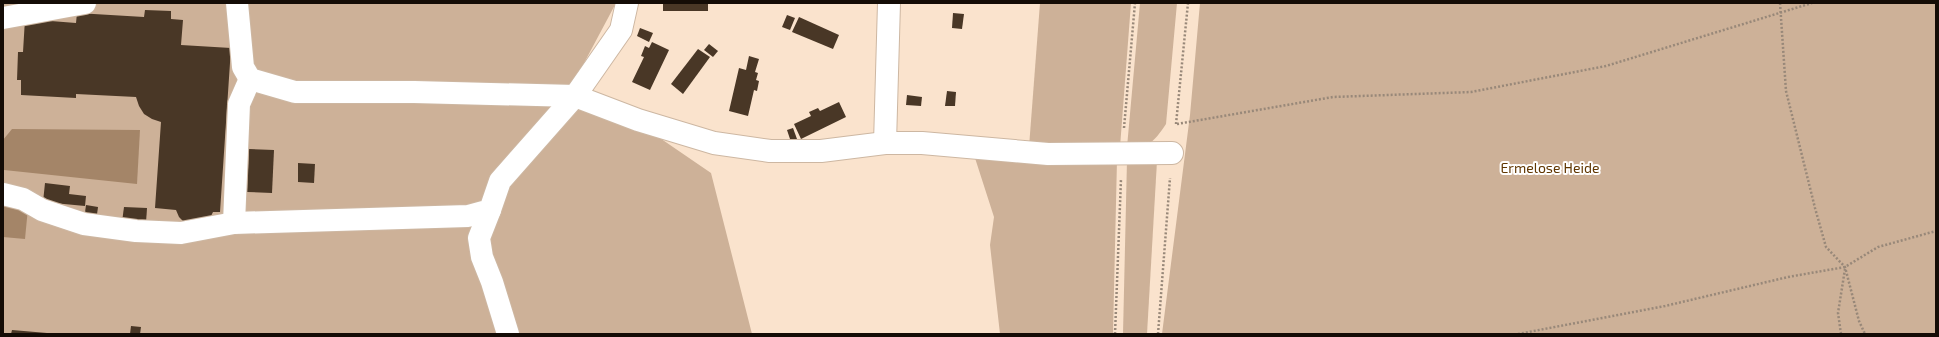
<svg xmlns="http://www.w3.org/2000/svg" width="1939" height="337" font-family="'Exo 2',sans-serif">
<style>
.green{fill:#cdb198}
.water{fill:#a48568}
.building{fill:#493726}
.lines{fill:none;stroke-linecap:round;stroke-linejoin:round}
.minor-casing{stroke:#cdb7a2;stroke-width:24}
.path{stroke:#988879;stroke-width:2.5;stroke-dasharray:2 2;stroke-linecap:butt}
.minor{stroke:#fff;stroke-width:22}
.labels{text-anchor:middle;stroke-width:4;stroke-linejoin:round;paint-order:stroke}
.park-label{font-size:14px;fill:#603600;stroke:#fff}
</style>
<rect width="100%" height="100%" fill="#fae3cd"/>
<!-- green -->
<g class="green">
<path d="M 3,3 L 616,3 L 575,80 L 711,173 L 752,334 L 3,334 Z"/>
<path d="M 1040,3 L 1131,3 L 1120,147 L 1029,147 Z"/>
<path d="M 1140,3 L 1177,3 L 1166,124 C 1153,143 1151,146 1127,147 Z"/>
<path d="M 1200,3 L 1936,3 L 1936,334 L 1162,334 L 1190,115 Z"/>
<path d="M 975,158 L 1117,160 L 1113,334 L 1000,334 L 990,245 L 994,217 Z"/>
<path d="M 1127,160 L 1157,161 L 1147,334 L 1123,334 Z"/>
</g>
<!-- water -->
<g class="water">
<path d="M 12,129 L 140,130 L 137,184 L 4,170 L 3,140 Z"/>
<path d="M 3,205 L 28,208 L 25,239 L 3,237 Z"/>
</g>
<!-- building -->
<g class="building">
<rect x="663" y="3" width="45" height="8"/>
<path d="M 145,10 L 171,11 L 171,19 L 183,20 L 181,45 L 231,48 L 220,212 L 213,212 L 210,218 L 184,222 L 179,217 L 176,210 L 155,208 L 161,122 L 152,119 L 144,114 L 139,106 L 136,97 L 76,94 L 76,98 L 21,95 L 21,80 L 17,80 L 18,52 L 23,52 L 25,19 L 76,23 L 77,13 L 144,17 Z"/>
<path d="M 953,13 L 964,14 L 962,29 L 952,28 Z"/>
<path d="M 787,15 L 795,18 L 790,30 L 782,27 Z"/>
<path d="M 799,17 L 839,35 L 833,49 L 792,32 Z"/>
<path d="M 640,28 L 653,33 L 649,42 L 637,36 Z"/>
<path d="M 652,42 L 669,50 L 650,90 L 632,82 L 644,57 L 641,56 L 645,46 L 649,48 Z"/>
<path d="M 709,44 L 718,51 L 713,57 L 704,50 Z"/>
<path d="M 698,49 L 710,57 L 683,94 L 671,84 Z"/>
<path d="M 749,56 L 759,59 L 755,72 L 758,73 L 756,80 L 759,81 L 757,91 L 754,90 L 748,116 L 729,111 L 739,68 L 746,70 Z"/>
<path d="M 947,91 L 956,92 L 955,106 L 945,106 Z"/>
<path d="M 907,95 L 922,97 L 921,106 L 906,105 Z"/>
<path d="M 839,102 L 846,117 L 801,139 L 794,124 L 811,116 L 809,112 L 818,108 L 820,111 Z"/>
<path d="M 793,128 L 797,139 L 791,142 L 787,130 Z"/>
<path d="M 249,149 L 274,150 L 272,193 L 247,192 Z"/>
<path d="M 298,163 L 315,164 L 314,183 L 298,182 Z"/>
<path d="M 45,183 L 70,186 L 69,194 L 86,196 L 85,206 L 43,202 Z"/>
<path d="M 86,205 L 98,207 L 96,222 L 84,220 Z"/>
<path d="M 124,207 L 147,208 L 146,223 L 122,222 Z"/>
<path d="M 131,326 L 141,327 L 140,334 L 130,334 Z"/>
<path d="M 12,330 L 47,333 L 47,334 L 11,334 Z"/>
</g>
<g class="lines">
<!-- minor casing -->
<g class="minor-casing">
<g id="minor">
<path d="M 237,3 L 243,67 L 250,79 L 295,92 L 414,92 L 575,96 L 638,120 L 714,143 L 770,151 L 821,151 L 885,143 L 922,143 L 1048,154 L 1172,153"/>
<path d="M 3,18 L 85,3"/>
<path d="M 885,143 L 889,3"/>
<path d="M 3,194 L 23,199 L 42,210 L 84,224 L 136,231 L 181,233 L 234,223 L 468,216 L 490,210 L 500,181 L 575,96 L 621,30 L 627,3"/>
<path d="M 490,210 L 479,238 L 482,257 L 492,282 L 508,334"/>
<path d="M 234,223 L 239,104 L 250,79"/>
</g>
</g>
<!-- path -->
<g class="path">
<path d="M 1780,3 L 1786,91 L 1815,208 L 1826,247 L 1845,267 L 1859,321 L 1865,334"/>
<path d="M 1176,124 L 1188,3"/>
<path d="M 1177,124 L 1333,97 L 1471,92 L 1606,66 L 1812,3"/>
<path d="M 1124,128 L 1135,3"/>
<path d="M 1115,334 L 1121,179"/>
<path d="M 1158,334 L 1170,178"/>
<path d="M 1518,334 L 1665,306 L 1788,277 L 1845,267 L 1878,247 L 1936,231"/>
<path d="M 1841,334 L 1838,313 L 1845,269"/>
</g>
<!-- minor -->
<use href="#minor" class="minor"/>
</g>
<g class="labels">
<!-- park labels -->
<g class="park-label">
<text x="1550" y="173">Ermelose Heide</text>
</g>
</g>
<!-- border -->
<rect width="1939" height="337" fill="none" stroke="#140c06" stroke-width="8"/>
</svg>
